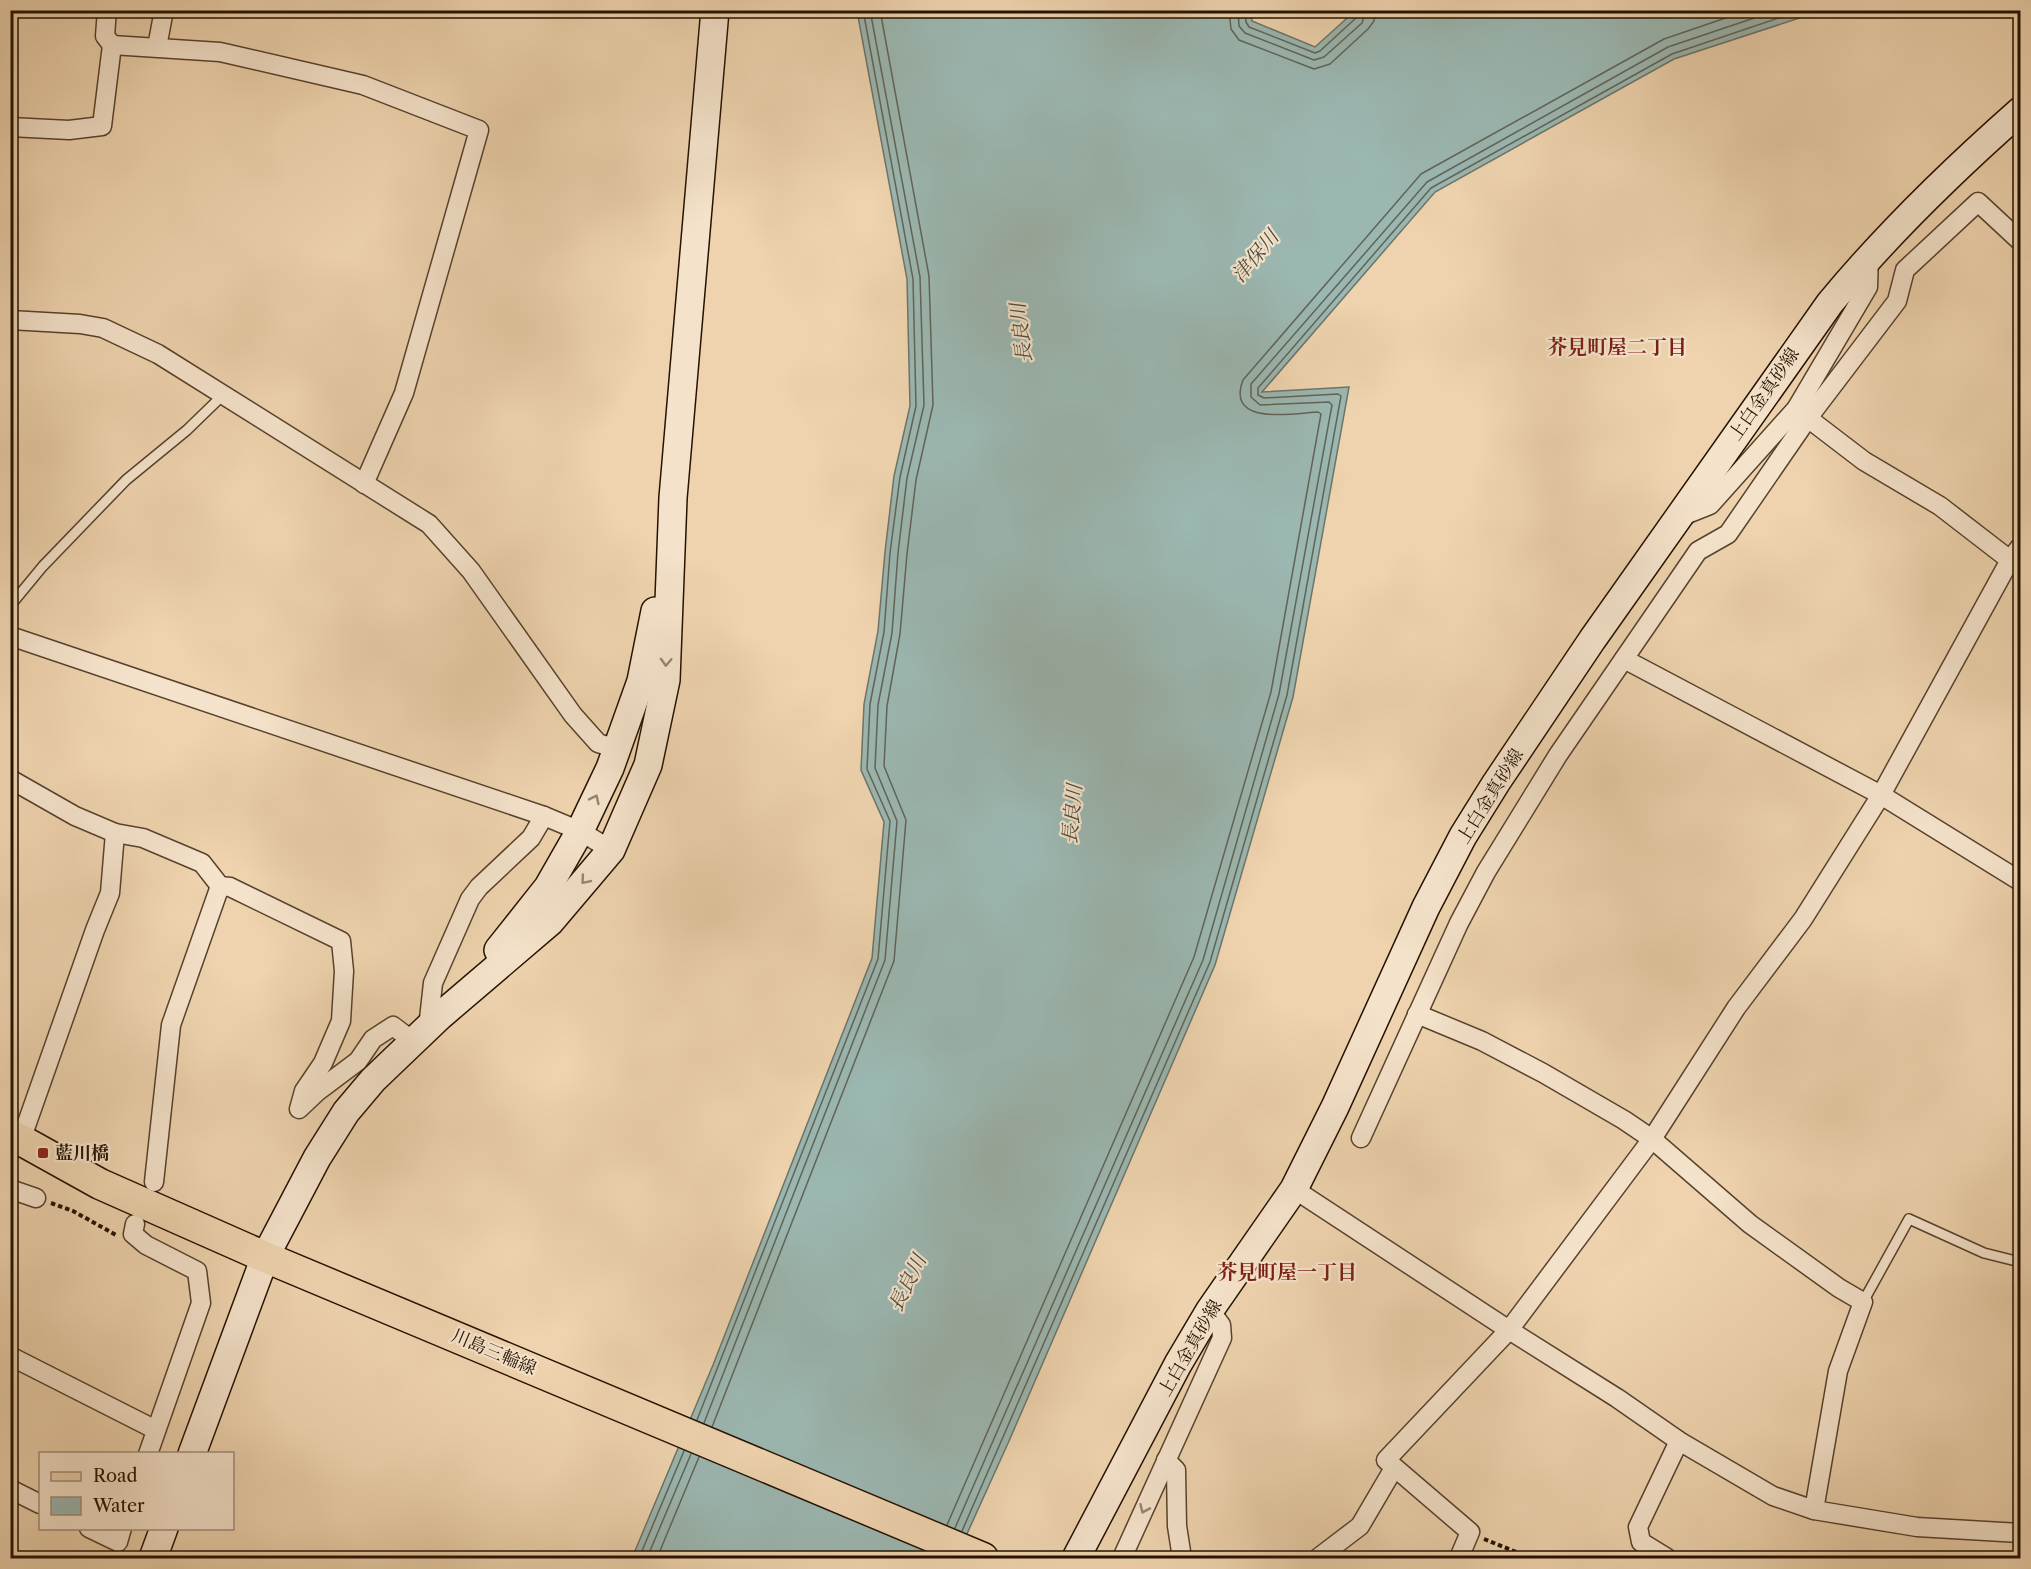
<svg xmlns="http://www.w3.org/2000/svg" width="2031" height="1569" font-family="'Libre Caslon Text','Noto Serif JP',serif">
<style>
.water{fill:#9bb7b1;stroke:#6c756a;stroke-width:1.5}
.lines{fill:none;stroke-linecap:round;stroke-linejoin:round}
.shore{stroke:#606458;stroke-width:1.5}
.lane-casing{stroke:#57422c;stroke-width:12}
.street-casing{stroke:#57422c;stroke-width:21}
.secondary-casing{stroke:#251200;stroke-width:30}
.primary-casing{stroke:#251200;stroke-width:33}
.path{stroke:#251200;stroke-width:4;stroke-dasharray:4.5 3;stroke-linecap:butt}
.lane{stroke:#f4e2ca;stroke-width:9}
.street{stroke:#f4e2ca;stroke-width:18}
.secondary{stroke:#f4e2ca;stroke-width:27}
.primary{stroke:#eed3ae;stroke-width:30}
.oneway{stroke:#97846f}
.poi-dot{fill:#8f2418;stroke:#f4e2ca;stroke-width:2}
.labels{text-anchor:middle;stroke-width:4.5;stroke-linejoin:round;paint-order:stroke}
.street-label{font-size:18px;fill:#251200;stroke:#f4e2ca}
.poi-label{font-size:18px;font-weight:bold;fill:#251200;stroke:#f4e2ca;text-anchor:start}
.water-label{font-size:20px;font-style:italic;fill:#4e4c3e;stroke:#f4e2ca}
.neighbourhood-label{font-size:20px;font-weight:bold;fill:#7a1f14;stroke:#f4e2ca}
</style>
<rect width="100%" height="100%" fill="#eed3ae"/>
<filter id="stains"><feTurbulence type="fractalNoise" baseFrequency=".00333" numOctaves="4"/><feColorMatrix values="0 0 0 0 .2 0 0 0 0 .09 0 0 0 0 .02 0 0 0 .5 -.17"/></filter>
<radialGradient id="worn" r=".72"><stop offset=".6" stop-color="#630" stop-opacity="0"/><stop offset="1" stop-color="#630" stop-opacity=".3"/></radialGradient>
<!-- water -->
<path class="water" d="M 857,11 L 1251,11 L 1252,21 L 1315,47 L 1355,11 L 1821,11 L 1674,59 L 1435,192 L 1262,392 L 1349,387 L 1293,697 L 1215,965 L 1009,1441 L 956,1558 L 632,1558 L 713,1365 L 872,958 L 884,822 L 861,770 L 864,704 L 878,631 L 885,552 L 894,476 L 910,406 L 907,279 Z"/>
<g class="lines">
<!-- shore -->
<g class="shore">
<path d="M 1229,10 L 1231,29 L 1239,40 L 1314,69 L 1330,64 L 1368,29 L 1374,21 L 1375,10"/>
<path d="M 1238,10 L 1239,26 L 1245,33 L 1314,60 L 1324,57 L 1362,23 L 1366,10"/>
<path d="M 1245,10 L 1246,22 L 1249,27 L 1315,53 L 1320,51 L 1357,17 L 1359,10"/>
<path d="M 697,1420 L 878,959 L 890,821 L 867,769 L 870,704 L 884,632 L 890,553 L 900,477 L 916,406 L 913,279 L 863,10"/>
<path d="M 704,1423 L 885,960 L 897,821 L 875,768 L 878,705 L 892,633 L 898,553 L 907,478 L 924,405 L 920,277 L 870,10"/>
<path d="M 712,1427 L 894,961 L 906,820 L 884,766 L 887,706 L 900,634 L 907,554 L 916,480 L 933,405 L 929,276 L 880,10"/>
<path d="M 947,1525 L 1194,957 L 1271,692 L 1321,414 L 1318,412 C 1295,413 1225,427 1243,380 L 1421,174 L 1664,39 L 1749,10"/>
<path d="M 955,1528 L 1203,960 L 1279,694 L 1332,405 L 1329,402 L 1260,405 L 1251,397 L 1251,384 L 1427,182 L 1668,47 L 1778,10"/>
<path d="M 962,1531 L 1210,962 L 1287,695 L 1341,396 L 1338,394 L 1264,398 L 1258,395 L 1258,388 L 1431,188 L 1672,54 L 1802,10"/>
<path d="M 639,1558 L 684,1451"/>
<path d="M 647,1558 L 691,1454"/>
<path d="M 657,1558 L 699,1457"/>
</g>
<!-- lane casing -->
<g class="lane-casing">
<g id="lane">
<path d="M 10,606 L 43,566 L 126,480 L 187,430 L 223,395"/>
<path d="M 1863,1302 L 1909,1219 L 1984,1253 L 2020,1262"/>
</g>
</g>
<!-- street casing -->
<g class="street-casing">
<g id="street">
<path d="M 112,45 L 220,52 L 363,85 L 479,130 L 404,393 L 364,484"/>
<path d="M 157,47 L 164,10"/>
<path d="M 10,127 L 69,130 L 102,126 L 112,45 L 105,36 L 107,10"/>
<path d="M 10,320 L 80,324 L 103,328 L 158,354 L 429,524 L 471,571 L 573,715 L 598,743 L 617,749"/>
<path d="M 1796,409 L 1868,287 L 1869,256"/>
<path d="M 1680,517 L 1710,505 L 1796,409 L 1864,461 L 1940,506 L 2010,560"/>
<path d="M 10,636 L 544,816 L 580,831 L 611,850"/>
<path d="M 1624,659 L 1881,795 L 2020,881"/>
<path d="M 10,779 L 75,816 L 115,833 L 143,838 L 202,863 L 220,886 L 230,887 L 341,941 L 344,971 L 341,1021 L 323,1063 L 304,1091 L 299,1109 L 318,1091 L 358,1061 L 373,1039 L 393,1026 L 414,1042"/>
<path d="M 1417,1014 L 1482,1041 L 1543,1073 L 1624,1120 L 1652,1139 L 1750,1224 L 1839,1288 L 1863,1302 L 1838,1371 L 1814,1510"/>
<path d="M 428,1028 L 433,983 L 470,899 L 479,887 L 531,838 L 544,816"/>
<path d="M 1361,1138 L 1459,923 L 1486,872 L 1558,755 L 1698,551 L 1728,534 L 1808,418 L 1897,301 L 1905,270 L 1978,202 L 2020,241"/>
<path d="M 21,1140 L 95,930 L 110,893 L 115,833"/>
<path d="M 154,1182 L 171,1025 L 220,886"/>
<path d="M 10,1189 L 36,1198"/>
<path d="M 1294,1189 L 1509,1330 L 1617,1398 L 1679,1441 L 1773,1496 L 1814,1510 L 1917,1527 L 2020,1533"/>
<path d="M 135,1224 L 133,1234 L 146,1245 L 197,1271 L 201,1303 L 148,1454"/>
<path d="M 10,1356 L 156,1430"/>
<path d="M 1166,1460 L 1176,1470 L 1177,1526 L 1182,1558"/>
<path d="M 10,1489 L 40,1504"/>
<path d="M 89,1528 L 118,1542 L 122,1528"/>
<path d="M 1122,1558 L 1222,1338 L 1221,1325 L 1210,1310"/>
<path d="M 1318,1558 L 1360,1526 L 1394,1468"/>
<path d="M 1459,1558 L 1470,1532 L 1386,1460 L 1509,1330 L 1652,1139 L 1736,1008 L 1803,919 L 1881,795 L 2010,560 L 2020,547"/>
<path d="M 1667,1558 L 1641,1542 L 1638,1527 L 1679,1441"/>
</g>
</g>
<!-- secondary casing -->
<g class="secondary-casing">
<g id="secondary">
<path d="M 498,950 L 548,887 L 580,831 L 610,768 L 641,681 L 655,611"/>
<path d="M 192,1454 L 265,1257 L 317,1158 L 346,1112 L 373,1080 L 440,1016 L 550,922 L 611,850 L 648,765 L 666,680 L 673,498 L 715,10"/>
<path d="M 153,1558 L 164,1528"/>
<path d="M 1076,1558 L 1178,1364 L 1210,1310 L 1294,1189 L 1335,1107 L 1426,907 L 1463,836 L 1496,783 L 1592,640 L 1830,303 C 1888,233 1952,171 2020,111"/>
</g>
</g>
<!-- primary casing -->
<g class="primary-casing">
<path id="primary" d="M 10,1134 L 100,1184 L 265,1257 L 983,1558"/>
</g>
<!-- path -->
<g class="path">
<path d="M 51,1203 L 73,1211 L 116,1235"/>
<path d="M 1484,1539 L 1531,1558"/>
</g>
<!-- lane -->
<use href="#lane" class="lane"/>
<!-- street -->
<use href="#street" class="street"/>
<!-- secondary -->
<use href="#secondary" class="secondary"/>
<!-- primary -->
<use href="#primary" class="primary"/>
</g>
<!-- one-way arrows -->
<defs><path id="oneway-chevron" d="M-2-3.5L2.5 0L-2 3.5" fill="none" stroke-width="1.6" stroke-linecap="round" stroke-linejoin="round" transform="scale(1.5)"/></defs>
<g class="oneway">
<use href="#oneway-chevron" transform="translate(666 662) rotate(92)"/>
<use href="#oneway-chevron" transform="translate(595 799) rotate(-64)"/>
<use href="#oneway-chevron" transform="translate(585 880) rotate(130)"/>
<use href="#oneway-chevron" transform="translate(1144 1509) rotate(114)"/>
</g>
<!-- markers -->
<rect class="poi-dot" x="37" y="1147" width="12" height="12" rx="3"/>
<g class="labels">
<!-- street labels -->
<g class="street-label">
<text transform="translate(1764 394) rotate(-55)" y="6">上白金真砂線</text>
<text transform="translate(1490 796) rotate(-58)" y="6">上白金真砂線</text>
<text transform="translate(1190 1348) rotate(-60)" y="6">上白金真砂線</text>
<text transform="translate(494 1352) rotate(23)" y="6">川島三輪線</text>
</g>
<!-- poi labels -->
<g class="poi-label">
<text x="55" y="1159">藍川橋</text>
</g>
<!-- water labels -->
<g class="water-label">
<text transform="translate(1255 256) rotate(-50)" y="7">津保川</text>
<text transform="translate(1021 333) rotate(-97)" y="7">長良川</text>
<text transform="translate(1072 814) rotate(-85)" y="7">長良川</text>
<text transform="translate(907 1283) rotate(-64)" y="7">長良川</text>
</g>
<!-- neighbourhood labels -->
<g class="neighbourhood-label">
<text x="1617" y="354">芥見町屋二丁目</text>
<text x="1287" y="1279">芥見町屋一丁目</text>
</g>
</g>
<!-- margin -->
<rect width="2031" height="1569" fill="none" stroke="#eed3ae" stroke-width="36"/>
<rect x="12" y="12" width="2007" height="1545" fill="none" stroke="#251200" stroke-width="3"/>
<rect x="18" y="18" width="1995" height="1533" fill="none" stroke="#251200" stroke-width="1.5"/>
<!-- legend -->
<rect x="39" y="1452" width="195" height="78" fill="#f4e2ca" stroke="#a18f79" stroke-width="1.5"/>
<rect x="51" y="1472" width="30" height="9" fill="#eed3ae" stroke="#a18f79" stroke-width="1.5"/>
<text x="93" y="1482" font-size="18" fill="#251200">Road</text>
<rect x="51" y="1497" width="30" height="18" fill="#9bb7b1" stroke="#a18f79" stroke-width="1.5"/>
<text x="93" y="1512" font-size="18" fill="#251200">Water</text>
<rect width="100%" height="100%" filter="url(#stains)"/>
<rect width="100%" height="100%" fill="url(#worn)"/>
</svg>
